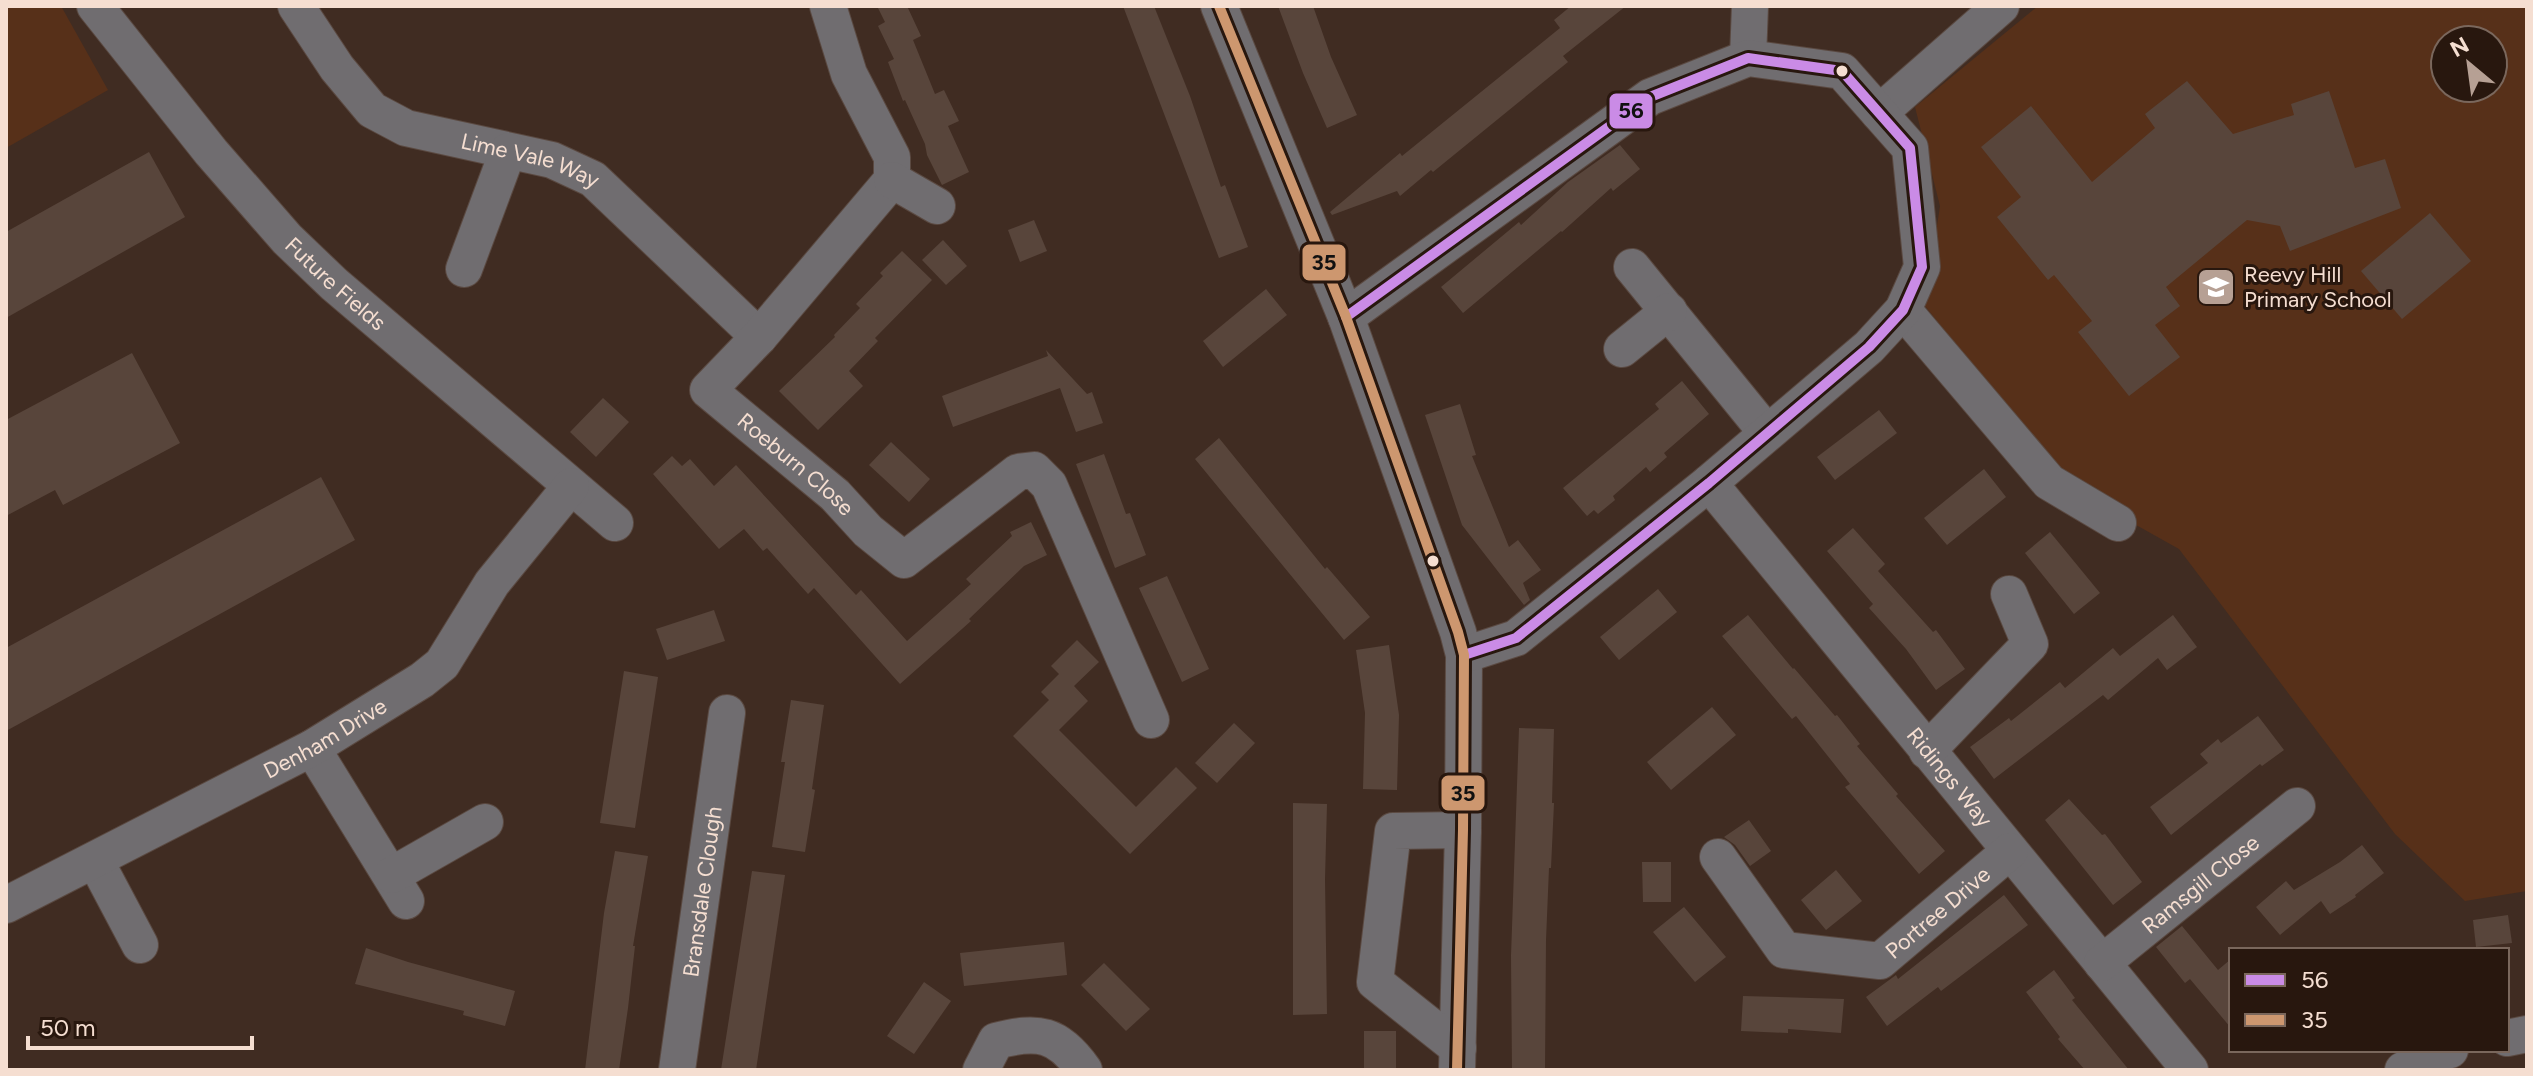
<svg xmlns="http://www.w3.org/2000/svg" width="2533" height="1076" font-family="Figtree,sans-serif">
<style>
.built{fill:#573019;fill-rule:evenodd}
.building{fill:#58453b}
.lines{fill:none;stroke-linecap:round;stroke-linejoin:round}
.street-casing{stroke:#5a4941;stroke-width:38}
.street{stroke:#706d70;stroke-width:36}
.bus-1-casing{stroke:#28170e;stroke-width:16}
.bus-2-casing{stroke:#28170e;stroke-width:16}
.bus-1{stroke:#ca8be6;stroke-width:10}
.bus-2{stroke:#cd976f;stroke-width:10}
.bus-dot{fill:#f5ded1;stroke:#28170e;stroke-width:3}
.labels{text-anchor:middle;stroke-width:6;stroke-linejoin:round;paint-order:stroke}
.street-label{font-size:22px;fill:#f5ded1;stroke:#28170e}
.poi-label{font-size:22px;fill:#f5ded1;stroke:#28170e;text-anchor:start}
.line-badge{stroke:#28170e;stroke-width:3}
.pale-badge-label{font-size:22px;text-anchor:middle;font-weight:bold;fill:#111}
</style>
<rect width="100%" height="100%" fill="#402c22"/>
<!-- built -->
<g class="built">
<path d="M 6,6 L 61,6 L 108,90 L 6,148 Z"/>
<path d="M 2038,6 L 2527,6 L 2527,891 L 2465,901 L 2395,834 L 2179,549 L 2070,488 L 1925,306 L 1940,206 L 1915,107 ZM 2445,40 L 2493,40 L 2493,88 L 2445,88 Z"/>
</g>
<!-- building -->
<g class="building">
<path d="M 877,6 L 907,6 L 921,36 L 913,40 L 935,94 L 944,90 L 959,121 L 948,126 L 969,172 L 942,185 L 927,155 L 925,144 L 905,100 L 903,101 L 888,62 L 894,59 L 878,26 L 885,22 Z"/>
<path d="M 1123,6 L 1154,6 L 1190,96 L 1221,187 L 1225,185 L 1248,247 L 1219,258 Z"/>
<path d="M 1278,6 L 1313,6 L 1331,57 L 1357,115 L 1327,128 L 1303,73 Z"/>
<path d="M 1571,6 L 1626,6 L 1563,56 L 1568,62 L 1433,172 L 1431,170 L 1400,196 L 1397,191 L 1332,215 L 1330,212 L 1400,153 L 1402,156 L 1560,28 L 1554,20 Z"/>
<path d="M 2187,81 L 2233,134 L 2294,115 L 2291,104 L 2329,91 L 2355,168 L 2385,159 L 2401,208 L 2290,251 L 2280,226 L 2247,220 L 2166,287 L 2180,306 L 2155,325 L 2180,357 L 2129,396 L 2078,332 L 2092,321 L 2054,275 L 2048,280 L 1997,217 L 2021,197 L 1981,147 L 2031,106 L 2092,182 L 2155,128 L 2145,114 Z"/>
<path d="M 1620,145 L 1640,169 L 1613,191 L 1611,188 L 1562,232 L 1561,231 L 1463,313 L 1441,287 L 1519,222 L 1521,225 L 1568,182 Z"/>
<path d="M 149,152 L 185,217 L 6,318 L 6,232 Z"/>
<path d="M 2430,213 L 2471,261 L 2402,319 L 2361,271 Z"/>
<path d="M 1034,220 L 1047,251 L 1020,262 L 1008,230 Z"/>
<path d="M 943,240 L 967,266 L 946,285 L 922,260 Z"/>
<path d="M 902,251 L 932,280 L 875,338 L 878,341 L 849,371 L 863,386 L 818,430 L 779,391 L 835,337 L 834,335 L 860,308 L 856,304 L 883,276 L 880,273 Z"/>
<path d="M 1266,289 L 1287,315 L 1223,367 L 1203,341 Z"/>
<path d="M 1046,350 L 1087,394 L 1092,392 L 1103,423 L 1076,432 L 1060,388 L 953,427 L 942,396 L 1048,356 Z"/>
<path d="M 132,353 L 180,443 L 63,505 L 55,490 L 6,516 L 6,420 Z"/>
<path d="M 1682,381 L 1709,414 L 1664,453 L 1667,457 L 1650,472 L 1646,467 L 1613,496 L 1615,500 L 1598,514 L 1594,510 L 1587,516 L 1563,488 L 1659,409 L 1655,404 Z"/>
<path d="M 603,398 L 629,422 L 596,457 L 570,432 Z"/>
<path d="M 1460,404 L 1476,455 L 1472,456 L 1509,547 L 1518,540 L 1541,570 L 1523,583 L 1530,600 L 1524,605 L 1462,525 L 1425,415 Z"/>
<path d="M 1879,410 L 1897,433 L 1835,480 L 1817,457 Z"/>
<path d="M 1219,438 L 1325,569 L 1327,567 L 1370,617 L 1344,640 L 1195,459 Z"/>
<path d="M 891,442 L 930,479 L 909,502 L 869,465 Z"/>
<path d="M 1104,454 L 1126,514 L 1130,513 L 1146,555 L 1115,568 L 1076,464 Z"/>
<path d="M 672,456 L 682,466 L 690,459 L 714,486 L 736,465 L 856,595 L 861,590 L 907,641 L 971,584 L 966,579 L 1012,536 L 1010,532 L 1031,522 L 1047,555 L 1024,566 L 969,619 L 971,621 L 900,684 L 814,588 L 808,594 L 767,548 L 763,551 L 744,529 L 719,549 L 653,474 Z"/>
<path d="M 1984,469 L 2006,497 L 1947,545 L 1924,518 Z"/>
<path d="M 321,477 L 355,540 L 6,731 L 6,648 Z"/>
<path d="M 1853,528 L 1885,564 L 1878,571 L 1933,632 L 1936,630 L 1965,669 L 1936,690 L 1906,649 L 1869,608 L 1873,604 L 1827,551 Z"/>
<path d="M 2050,532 L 2100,593 L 2074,614 L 2025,553 Z"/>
<path d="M 1167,576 L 1209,669 L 1182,682 L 1139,588 Z"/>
<path d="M 1658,589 L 1677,612 L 1619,660 L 1600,637 Z"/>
<path d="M 714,610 L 725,641 L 667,660 L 656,629 Z"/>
<path d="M 1748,615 L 1793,669 L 1794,668 L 1835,716 L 1837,715 L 1860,744 L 1857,746 L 1898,794 L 1896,796 L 1945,851 L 1919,874 L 1845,787 L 1850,784 L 1796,716 L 1792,719 L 1722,636 Z"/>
<path d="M 2173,615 L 2197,647 L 2167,670 L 2158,658 L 2108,700 L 2103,695 L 1994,779 L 1970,747 L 2009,718 L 2011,721 L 2060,682 L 2065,688 L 2113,648 L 2120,656 Z"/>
<path d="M 1077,640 L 1099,662 L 1074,686 L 1088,701 L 1059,730 L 1136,807 L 1176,767 L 1197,788 L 1130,854 L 1013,736 L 1049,700 L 1041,692 L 1059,674 L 1051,666 Z"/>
<path d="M 1389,645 L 1399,715 L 1397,790 L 1363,789 L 1365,713 L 1356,650 Z"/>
<path d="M 624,671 L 658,677 L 635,828 L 600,823 Z"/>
<path d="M 791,700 L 824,705 L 812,789 L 815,790 L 805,852 L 772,847 L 785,762 L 781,762 Z"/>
<path d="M 1712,707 L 1736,735 L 1671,790 L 1647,762 Z"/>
<path d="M 2258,716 L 2284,750 L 2262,766 L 2260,764 L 2171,835 L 2150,807 L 2208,763 L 2200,754 L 2218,739 L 2221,743 Z"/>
<path d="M 1234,723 L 1255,743 L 1217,783 L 1195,763 Z"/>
<path d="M 1519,728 L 1554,729 L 1552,803 L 1554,803 L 1551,868 L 1549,868 L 1546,940 L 1545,1070 L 1512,1070 L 1511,956 Z"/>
<path d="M 2069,799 L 2102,835 L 2105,834 L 2142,882 L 2113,905 L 2045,820 Z"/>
<path d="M 1293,803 L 1327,804 L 1325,879 L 1327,1014 L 1293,1015 Z"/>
<path d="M 1749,820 L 1771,851 L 1750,866 L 1735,845 L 1724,837 Z"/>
<path d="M 2362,845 L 2384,873 L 2355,895 L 2356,897 L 2330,914 L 2321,901 L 2280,935 L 2256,907 L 2286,881 L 2294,890 L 2340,862 Z"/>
<path d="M 615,851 L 648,856 L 633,946 L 635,946 L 628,1008 L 619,1070 L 585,1070 L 604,913 Z"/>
<path d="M 1642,862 L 1671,862 L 1671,902 L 1643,902 Z"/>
<path d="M 1836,870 L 1862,901 L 1826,930 L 1801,900 Z"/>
<path d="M 752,871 L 785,875 L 756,1070 L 721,1070 Z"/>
<path d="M 2004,895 L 2028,925 L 1941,991 L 1938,987 L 1887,1026 L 1866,997 L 1896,975 L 1898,979 Z"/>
<path d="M 1684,907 L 1726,957 L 1695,982 L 1653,932 Z"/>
<path d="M 2508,915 L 2512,943 L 2476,947 L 2473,920 Z"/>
<path d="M 2182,926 L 2218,970 L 2231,959 L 2231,1028 L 2190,979 L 2185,983 L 2156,947 Z"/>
<path d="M 1064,942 L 1067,975 L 964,986 L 960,953 Z"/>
<path d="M 366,948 L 408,962 L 515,991 L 505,1026 L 463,1015 L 464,1011 L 355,984 Z"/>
<path d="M 1104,963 L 1150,1009 L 1126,1031 L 1081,985 Z"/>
<path d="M 2054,970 L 2075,998 L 2072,1000 L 2129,1070 L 2085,1070 L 2058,1039 L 2060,1037 L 2026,992 Z"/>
<path d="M 924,982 L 951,1001 L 914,1054 L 887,1036 Z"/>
<path d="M 1743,996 L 1844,999 L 1841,1033 L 1788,1029 L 1788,1033 L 1741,1031 Z"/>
<rect x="1364" y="1031" width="32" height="39"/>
</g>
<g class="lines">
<!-- street casing -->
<g class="street-casing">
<g id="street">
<path id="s1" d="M 95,6 L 211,152 L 287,239 L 334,284 L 615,523"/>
<path id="s2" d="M 296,6 L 337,68 L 372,110 L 406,128 L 552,160 L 593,179 L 759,337"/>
<path id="s3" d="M 828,6 L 849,74 L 892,157 L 892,180 L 759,337 L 708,390 L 835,495 L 868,531 L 904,560 L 1018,472 L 1034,470 L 1049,485 L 1151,720"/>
<path d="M 1219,6 L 1346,317 L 1458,632 L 1464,655 L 1463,830 L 1457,1070"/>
<path d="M 1748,58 L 1750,6"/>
<path d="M 1879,113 L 2001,6"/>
<path d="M 892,180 L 937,206"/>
<path d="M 1632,267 L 1767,433"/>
<path d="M 464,269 L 508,151"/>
<path d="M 1903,310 L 2049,482 L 2118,523"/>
<path d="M 1346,317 L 1650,97 L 1748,58 L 1842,71 L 1910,148 L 1922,267 L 1903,310 L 1869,347 L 1709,483 L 1516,638 L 1464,655"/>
<path d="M 1622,349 L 1669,311"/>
<path id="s4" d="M 1709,483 L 2190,1070"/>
<path d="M 312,748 L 406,901"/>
<path d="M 1927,751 L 2030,644 L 2009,594"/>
<path id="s5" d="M 1718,857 L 1784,950 L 1880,961 L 2010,851"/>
<path d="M 95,860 L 140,945"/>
<path d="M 392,875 L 485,822"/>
<path id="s6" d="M 6,905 L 312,748 L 422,680 L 442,664 L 492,583 L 571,486"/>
<path id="s7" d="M 2102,963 L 2297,806"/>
<path d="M 2507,1038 L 2527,1034"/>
<path d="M 1458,1048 L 1375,982 L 1393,831 L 1463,830"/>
<path id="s8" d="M 677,1070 L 727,713"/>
<path d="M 981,1070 L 996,1041 C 1038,1030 1058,1033 1084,1070"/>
<path d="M 2403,1070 L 2440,1052 L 2450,1050"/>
</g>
</g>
<!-- street -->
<use href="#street" class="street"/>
<!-- bus-1 casing -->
<g class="bus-1-casing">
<path id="bus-1" d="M 1346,317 L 1650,97 L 1748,58 L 1842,71 L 1910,148 L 1922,267 L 1903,310 L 1869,347 L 1709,483 L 1516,638 L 1464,655"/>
</g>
<!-- bus-2 casing -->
<g class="bus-2-casing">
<path id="bus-2" d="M 1219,6 L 1346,317 L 1458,632 L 1464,655 L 1463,830 L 1457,1070"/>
</g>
<!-- bus-1 -->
<use href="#bus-1" class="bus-1"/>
<!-- bus-2 -->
<use href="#bus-2" class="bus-2"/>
</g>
<!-- icons -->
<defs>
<g id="school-square" transform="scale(2)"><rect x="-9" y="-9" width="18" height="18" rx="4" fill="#b6a094" stroke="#28170e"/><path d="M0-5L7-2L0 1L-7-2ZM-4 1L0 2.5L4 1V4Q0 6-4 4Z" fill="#fff"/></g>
</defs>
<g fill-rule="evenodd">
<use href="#school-square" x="2216" y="287"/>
</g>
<!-- markers -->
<g class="bus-dot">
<circle cx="1842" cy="71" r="7"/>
<circle cx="1433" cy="561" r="7"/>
</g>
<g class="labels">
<!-- street labels -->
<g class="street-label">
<text dy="8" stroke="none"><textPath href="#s2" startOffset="296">Lime Vale Way</textPath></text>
<text dy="8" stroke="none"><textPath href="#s1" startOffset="368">Future Fields</textPath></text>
<text dy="8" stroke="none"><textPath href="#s3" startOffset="582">Roeburn Close</textPath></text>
<text dy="8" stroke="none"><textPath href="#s6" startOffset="360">Denham Drive</textPath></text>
<text dy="8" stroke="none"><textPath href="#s4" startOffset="380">Ridings Way</textPath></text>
<text dy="8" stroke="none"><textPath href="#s7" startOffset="126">Ramsgill Close</textPath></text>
<text dy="8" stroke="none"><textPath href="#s8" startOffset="180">Bransdale Clough</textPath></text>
<text dy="8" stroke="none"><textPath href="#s5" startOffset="286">Portree Drive</textPath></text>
</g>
<!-- poi labels -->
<g class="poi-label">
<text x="2244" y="282">Reevy Hill<tspan x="2244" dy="25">Primary School</tspan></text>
</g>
</g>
<g class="line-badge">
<rect x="1608" y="92" width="46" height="38" rx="8" fill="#ca8be6"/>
<rect x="1301" y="243" width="46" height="39" rx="8" fill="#cd976f"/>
<rect x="1440" y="774" width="46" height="38" rx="8" fill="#cd976f"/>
</g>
<g class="pale-badge-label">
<text x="1631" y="118">56</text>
<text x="1324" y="270">35</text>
<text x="1463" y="801">35</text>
</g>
<!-- border -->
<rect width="2533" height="1076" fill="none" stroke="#f5ded1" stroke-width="16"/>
<!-- legend -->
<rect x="2229" y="948" width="280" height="104" fill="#28170e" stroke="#7a675c" stroke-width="2"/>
<rect x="2245" y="974" width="40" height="12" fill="#ca8be6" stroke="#7a675c" stroke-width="2"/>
<text x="2301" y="988" font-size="24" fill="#f5ded1">56</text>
<rect x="2245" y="1014" width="40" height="12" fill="#cd976f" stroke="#7a675c" stroke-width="2"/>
<text x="2301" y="1028" font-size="24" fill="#f5ded1">35</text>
<!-- north arrow -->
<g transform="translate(2469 64) rotate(331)"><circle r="38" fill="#28170e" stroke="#7a675c" stroke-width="2"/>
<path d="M0-6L14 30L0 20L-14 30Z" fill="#b6a094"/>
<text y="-12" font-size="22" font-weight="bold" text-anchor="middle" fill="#f5ded1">N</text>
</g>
<!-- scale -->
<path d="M28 1036v12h224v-12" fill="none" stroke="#f5ded1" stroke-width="4"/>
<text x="40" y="1036" font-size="24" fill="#f5ded1" stroke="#28170e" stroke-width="6" paint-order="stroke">50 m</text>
</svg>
